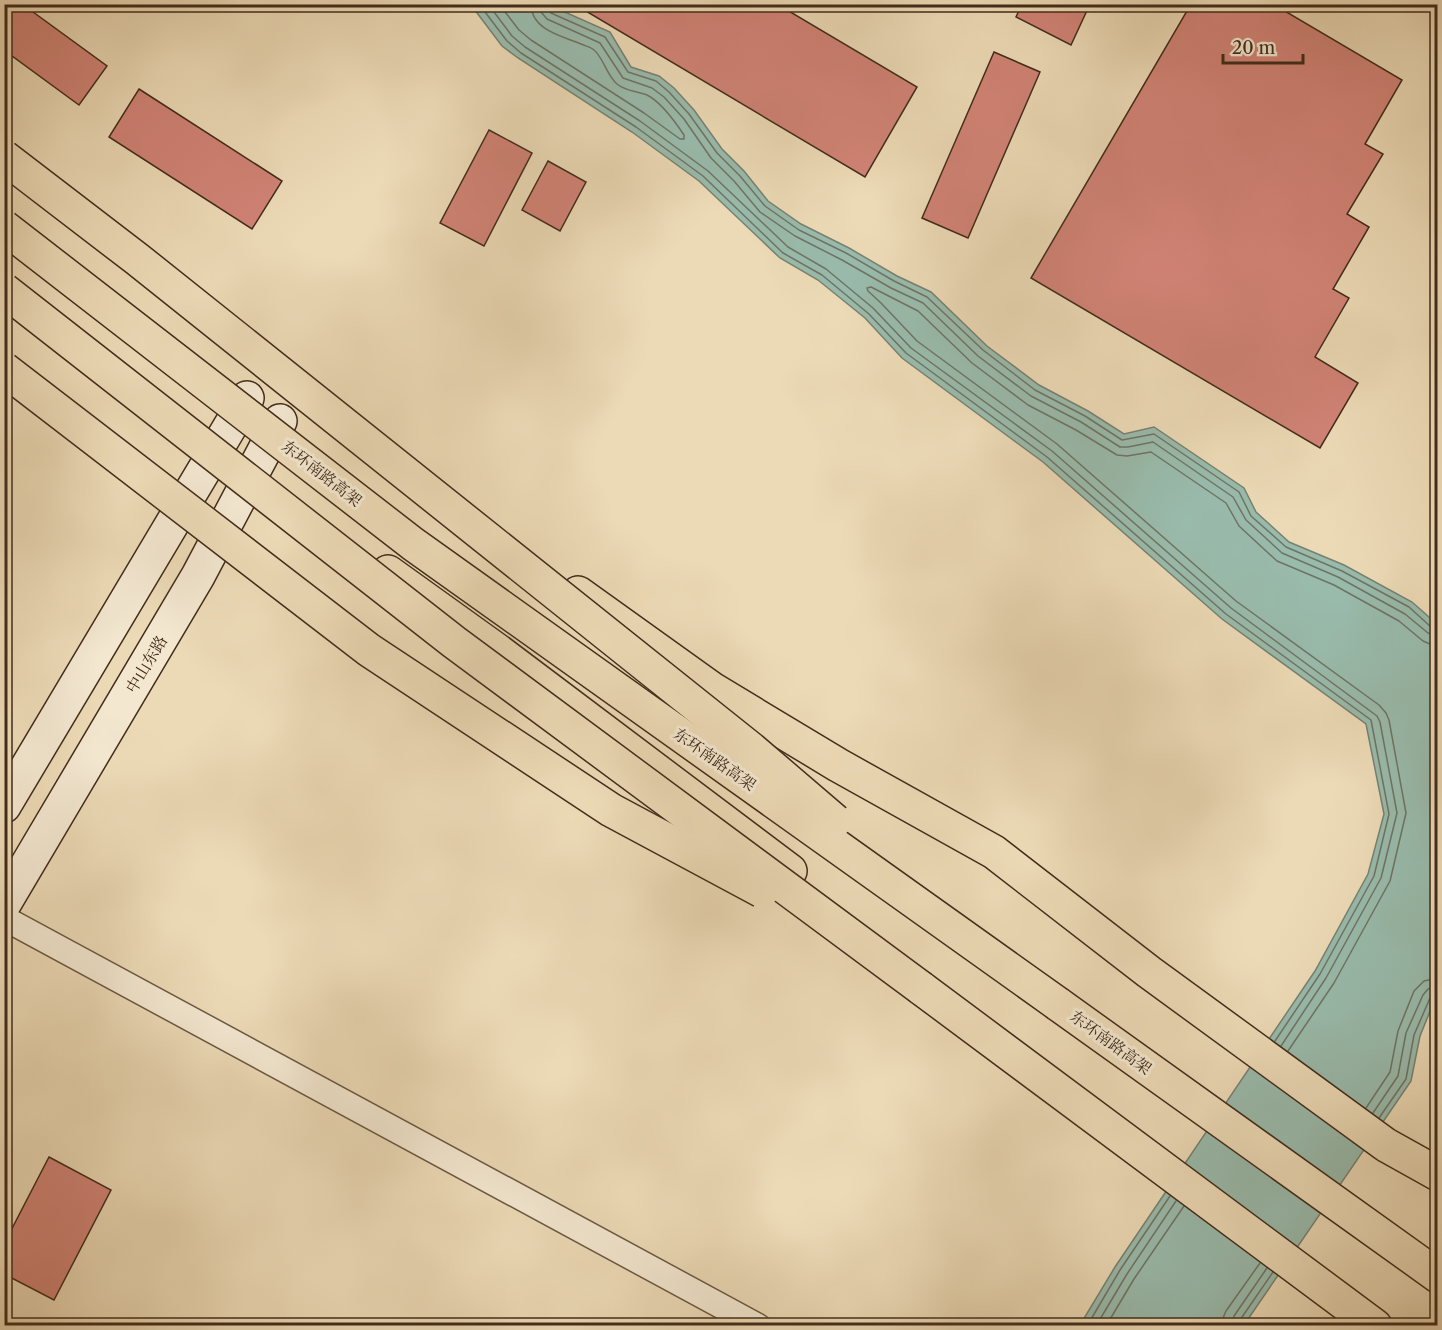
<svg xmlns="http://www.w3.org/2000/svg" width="1442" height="1330" font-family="'Libre Caslon Text','Noto Serif SC',serif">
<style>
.water{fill:#99bbac;stroke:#768272;stroke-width:1.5}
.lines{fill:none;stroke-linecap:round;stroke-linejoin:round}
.shore{stroke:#6e7464;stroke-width:1.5}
.building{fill:#d18376;stroke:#422c1b;stroke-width:1.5}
.street-casing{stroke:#6c5842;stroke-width:27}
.secondary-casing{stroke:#422c1b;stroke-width:36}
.primary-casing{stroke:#422c1b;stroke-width:36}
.highway-casing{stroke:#422c1b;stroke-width:36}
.street{stroke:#f3e7d0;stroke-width:24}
.secondary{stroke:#f3e7d0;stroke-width:33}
.primary{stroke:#ecdab6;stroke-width:33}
.highway{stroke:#ecdab6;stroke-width:33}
.highway-bridge-casing{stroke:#422c1b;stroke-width:36;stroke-linecap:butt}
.highway-bridge{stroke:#ecdab6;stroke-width:33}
.labels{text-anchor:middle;stroke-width:6;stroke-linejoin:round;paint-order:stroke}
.street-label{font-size:16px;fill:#422c1b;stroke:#f3e7d0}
</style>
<rect width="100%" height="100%" fill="#ecdab6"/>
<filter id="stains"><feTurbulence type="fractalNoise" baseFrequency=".00333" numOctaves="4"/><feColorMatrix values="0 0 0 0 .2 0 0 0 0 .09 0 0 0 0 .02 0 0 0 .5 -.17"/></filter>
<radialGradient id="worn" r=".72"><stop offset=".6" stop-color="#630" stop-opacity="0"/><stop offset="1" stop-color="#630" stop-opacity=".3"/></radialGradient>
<!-- water -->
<path class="water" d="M 471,5 L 549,5 L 610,32 L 631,67 L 659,76 L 674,88 L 694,110 L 722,149 L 744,171 L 768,201 L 801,224 L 849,248 L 897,276 L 931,292 L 987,346 L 1039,385 L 1088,411 L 1124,434 L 1154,427 L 1244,488 L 1256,512 L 1289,542 L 1344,565 L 1412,602 L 1437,624 L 1437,994 L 1420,1036 L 1411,1081 L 1244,1325 L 1080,1325 L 1115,1267 L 1315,971 L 1368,874 L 1384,814 L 1366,724 L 1222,619 L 1043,462 L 902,358 L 865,318 L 818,280 L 780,258 L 699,181 L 632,132 L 518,58 L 502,46 Z"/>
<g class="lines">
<!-- shore -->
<g class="shore">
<path d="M 479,4 L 507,41 L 521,53 L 636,127 L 703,176 L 783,253 L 822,275 L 869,314 L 906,353 L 1047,457 L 1226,614 L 1371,720 L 1389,814 L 1374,876 L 1320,974 L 1275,1041"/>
<path d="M 488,4 L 512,36 L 525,47 L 640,121 L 708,171 L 788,247 L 826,269 L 873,308 L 911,348 L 1052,451 L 1231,608 L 1377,716 L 1380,722 L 1397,813 L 1381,878 L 1326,978 L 1281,1046"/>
<path d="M 499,4 L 519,30 L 531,40 L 644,113 L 680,139 L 684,139 L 684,135 C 676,123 661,102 647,95 C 637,91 625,91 617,84 C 607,76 603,57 594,50 C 591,47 585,46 581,44 C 562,36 531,30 531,4"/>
<path d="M 540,4 L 541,12 L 547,19 L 600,43 L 623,78 L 652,88 L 664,97 L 684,119 L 711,158 L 734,181 L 760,212 L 795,236 L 842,260 L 891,288 L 923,303 L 978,356 L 1031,396 L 1081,422 L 1120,447 L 1128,447 L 1153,442 L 1233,497 L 1246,520 L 1282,553 L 1338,577 L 1405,614 L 1428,633 L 1438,636"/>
<path d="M 547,4 L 548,9 L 551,13 L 605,37 L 628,72 L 656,81 L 669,92 L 689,114 L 717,153 L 740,176 L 765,206 L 799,230 L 846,253 L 894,281 L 927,297 L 983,350 L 1035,390 L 1085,416 L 1122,440 L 1154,434 L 1239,492 L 1251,516 L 1286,547 L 1342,571 L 1409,607 L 1431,627 L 1438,628"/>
<path d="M 1288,1051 L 1334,983 L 1390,881 L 1406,813 L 1389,720 L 1386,713 L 1379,705 L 1236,601 L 1057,444 L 917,341 L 881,303 L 868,291 L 867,288 L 871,287 L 918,311 L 972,363 L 1028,405 L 1076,430 L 1117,455 L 1127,456 L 1151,452 L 1226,503 L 1239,526 L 1277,561 L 1334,585 L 1399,621 L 1423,641 L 1430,644 L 1438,645"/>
<path d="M 1366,1108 L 1390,1072 L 1398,1031 L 1414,991 L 1424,981 L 1438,978"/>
<path d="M 1373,1113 L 1398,1076 L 1406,1033 L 1423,995 L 1428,989 L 1438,987"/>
<path d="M 1379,1118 L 1406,1079 L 1414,1035 L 1430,998 L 1433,995 L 1438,994"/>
<path d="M 1087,1326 L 1120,1270 L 1170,1196"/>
<path d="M 1096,1326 L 1127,1274 L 1176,1201"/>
<path d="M 1106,1326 L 1134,1279 L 1184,1206"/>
<path d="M 1223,1326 L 1223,1318 L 1226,1311 L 1260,1263"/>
<path d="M 1232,1326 L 1234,1316 L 1267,1268"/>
<path d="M 1239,1326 L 1240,1320 L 1273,1272"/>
</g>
</g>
<!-- building -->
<g class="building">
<path d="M 4,4 L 22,4 L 107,66 L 79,105 L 4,50 Z"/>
<path d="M 574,4 L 777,4 L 917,87 L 865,177 Z"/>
<path d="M 1022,4 L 1090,4 L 1071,45 L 1016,17 Z"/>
<path d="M 1191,4 L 1273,4 L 1402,80 L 1365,144 L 1383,154 L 1347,214 L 1369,227 L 1333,289 L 1349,298 L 1315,357 L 1358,383 L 1320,448 L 1031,278 Z"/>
<path d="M 994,52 L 1040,72 L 968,238 L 922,218 Z"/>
<path d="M 139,89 L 282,181 L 252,229 L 109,137 Z"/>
<path d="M 489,130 L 532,153 L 484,246 L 440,223 Z"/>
<path d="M 548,161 L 586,182 L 560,231 L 522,210 Z"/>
<path d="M 49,1157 L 111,1190 L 54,1300 L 4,1274 L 4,1244 Z"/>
</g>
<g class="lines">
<!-- street casing -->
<g class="street-casing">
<path id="street" d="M 4,918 L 758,1326"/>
</g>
<!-- secondary casing -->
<g class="secondary-casing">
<g id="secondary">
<path d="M 4,806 L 247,398"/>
<path d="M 4,904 L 198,576 L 280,421"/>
</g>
</g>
<!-- primary casing -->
<g class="primary-casing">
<g id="primary">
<path d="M 388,572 L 498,651 L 790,871"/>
<path d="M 578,593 L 712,689 L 838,765 L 994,852 L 1149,972 L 1386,1145 L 1438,1174"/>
</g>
</g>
<!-- highway casing -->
<g class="highway-casing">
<g id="highway">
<path d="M 921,988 L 1375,1326"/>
<path d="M 1058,1004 L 1438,1276"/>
</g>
</g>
<!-- street -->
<use href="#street" class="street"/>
<!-- secondary -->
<use href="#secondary" class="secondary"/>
<!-- primary -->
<use href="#primary" class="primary"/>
<!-- highway -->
<use href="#highway" class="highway"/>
<!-- highway-bridge casing -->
<g class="highway-bridge-casing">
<g id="highway-bridge">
<path d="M 4,157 L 137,259 L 751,749 L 835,821"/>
<path d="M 4,227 L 413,544 L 1058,1004"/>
<path d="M 4,290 L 454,642 L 921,988"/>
<path d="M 4,369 L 369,650 L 611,810 L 762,891"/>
</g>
</g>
<!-- highway-bridge -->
<use href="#highway-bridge" class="highway-bridge"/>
</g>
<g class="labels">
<!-- street labels -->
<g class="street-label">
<text transform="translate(322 473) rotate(38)" y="6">东环南路高架</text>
<text transform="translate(146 664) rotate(-59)" y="6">中山东路</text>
<text transform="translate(715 759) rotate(35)" y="6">东环南路高架</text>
<text transform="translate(1111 1042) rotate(36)" y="6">东环南路高架</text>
</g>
</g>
<!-- margin -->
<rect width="1442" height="1330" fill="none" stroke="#ecdab6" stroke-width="24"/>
<rect x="6" y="6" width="1430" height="1318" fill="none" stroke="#422c1b" stroke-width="3"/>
<rect x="12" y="12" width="1418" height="1306" fill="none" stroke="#422c1b" stroke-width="1.5"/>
<!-- scale -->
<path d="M1223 54v9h80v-9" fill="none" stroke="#422c1b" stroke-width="3"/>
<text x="1232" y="54" font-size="18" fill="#422c1b" stroke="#f3e7d0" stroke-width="4.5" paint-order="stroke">20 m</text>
<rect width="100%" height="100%" filter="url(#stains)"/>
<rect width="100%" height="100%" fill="url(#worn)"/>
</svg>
